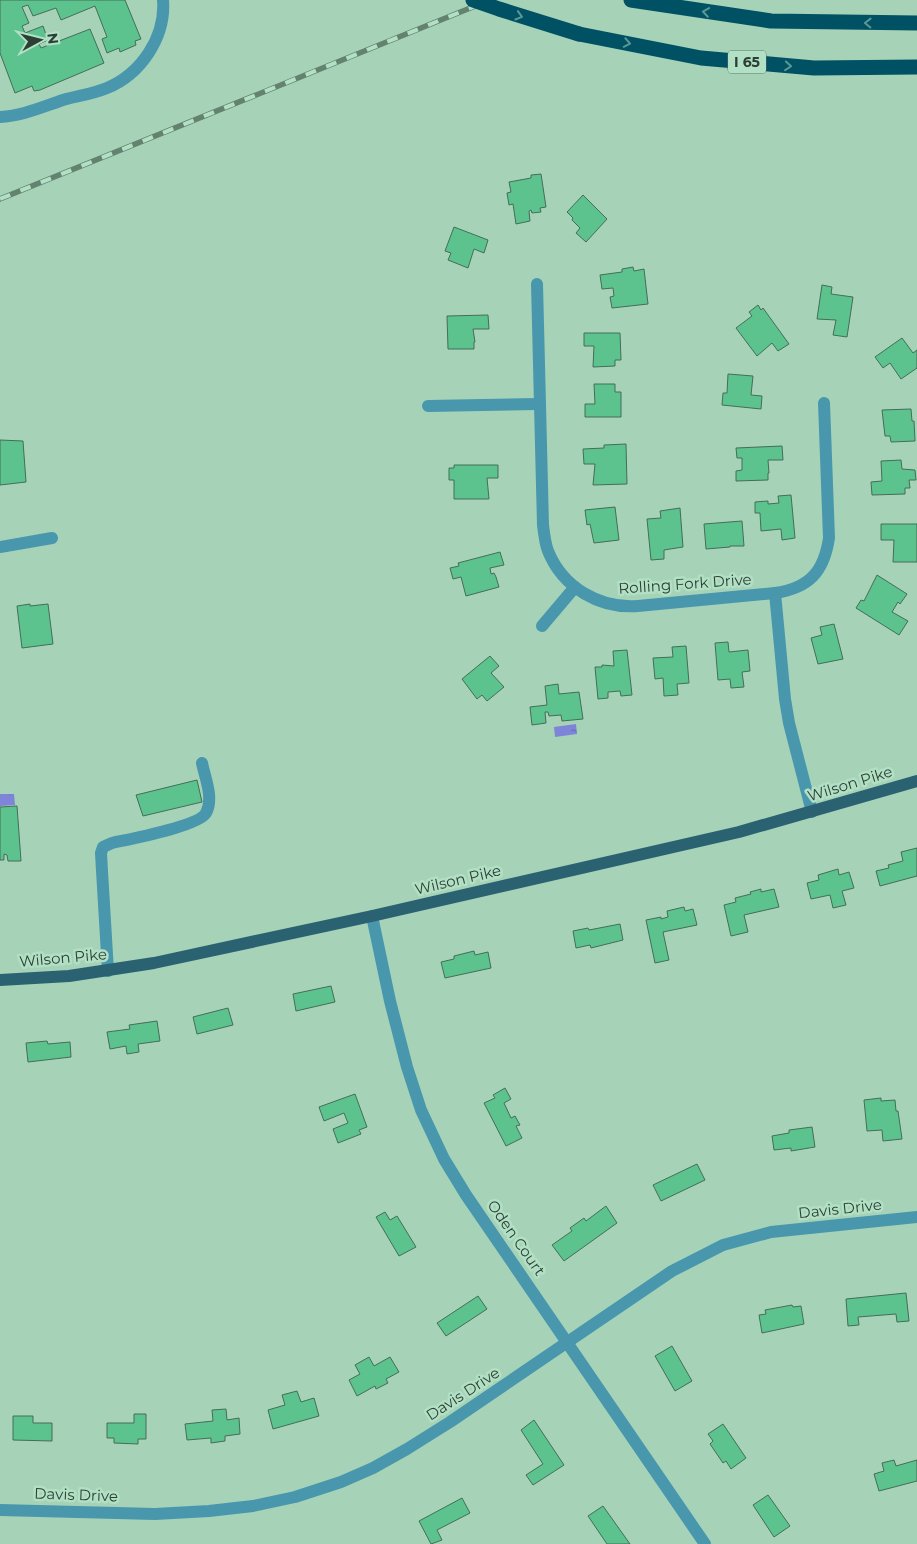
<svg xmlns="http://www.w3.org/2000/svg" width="917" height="1544" font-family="Montserrat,sans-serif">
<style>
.water{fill:url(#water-ripples)}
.building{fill:#5cc28e;stroke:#446e57}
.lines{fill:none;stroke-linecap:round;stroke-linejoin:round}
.minor{stroke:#4997ad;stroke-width:12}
.major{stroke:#2b6271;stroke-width:12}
.highway{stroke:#005163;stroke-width:15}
.rail-casing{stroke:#648270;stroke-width:5.5}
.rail{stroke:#b2e0c5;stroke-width:4;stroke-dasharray:11;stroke-linecap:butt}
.highway-bridge{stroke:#005163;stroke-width:15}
.oneway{stroke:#599894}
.labels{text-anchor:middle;stroke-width:5;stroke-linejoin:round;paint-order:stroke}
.shield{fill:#b2e0c5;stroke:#556f60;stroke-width:1}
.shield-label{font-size:14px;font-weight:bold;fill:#2d3f35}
.street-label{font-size:15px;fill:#2d3f35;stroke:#b2e0c5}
</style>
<defs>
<pattern id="water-ripples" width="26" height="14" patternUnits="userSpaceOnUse" patternTransform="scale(1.25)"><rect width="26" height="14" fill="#7e84d7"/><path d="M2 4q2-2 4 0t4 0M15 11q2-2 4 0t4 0" fill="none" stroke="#686daf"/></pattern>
</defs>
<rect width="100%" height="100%" fill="#a6d3b8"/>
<!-- water -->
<g class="water">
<path d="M 576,724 L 577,734 L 555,737 L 554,727 Z"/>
<path d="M 0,794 L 14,794 L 15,805 L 0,806 Z"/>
</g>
<!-- building -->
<g class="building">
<path d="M 0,0 L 125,0 L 141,39 L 135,41 L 136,45 L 120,52 L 119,48 L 107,53 L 102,39 L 107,37 L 95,6 L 61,20 L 56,8 L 33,16 L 28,5 L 22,7 L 29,23 L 22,26 L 25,33 L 43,26 L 48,40 L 39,44 L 41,48 L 90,29 L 104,63 L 40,90 L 34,91 L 32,86 L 15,93 L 0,53 Z"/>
<path d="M 541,174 L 546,207 L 540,208 L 541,212 L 532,213 L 531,210 L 529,211 L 530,221 L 516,224 L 513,204 L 509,205 L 507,193 L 511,192 L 509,182 L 531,178 L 531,175 Z"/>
<path d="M 583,195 L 607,219 L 586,242 L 576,233 L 580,228 L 572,220 L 573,218 L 567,212 Z"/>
<path d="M 454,227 L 488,240 L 484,253 L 474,249 L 468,268 L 448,260 L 451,253 L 445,251 Z"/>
<path d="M 633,267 L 634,271 L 644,269 L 648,304 L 612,308 L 610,297 L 614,296 L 613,288 L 602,289 L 600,275 L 622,272 L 622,269 Z"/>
<path d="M 822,285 L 832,287 L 831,294 L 853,297 L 847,337 L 833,335 L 836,320 L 817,319 Z"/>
<path d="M 758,305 L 761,310 L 763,308 L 789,344 L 778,351 L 772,343 L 757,356 L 736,328 L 752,316 L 749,312 Z"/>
<path d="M 488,315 L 489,329 L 473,329 L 475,342 L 474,342 L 474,349 L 448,349 L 447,316 Z"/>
<path d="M 584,333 L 620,333 L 621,360 L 615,360 L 615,366 L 593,367 L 594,346 L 584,346 Z"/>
<path d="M 902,338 L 913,353 L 917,350 L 917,368 L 901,379 L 890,363 L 883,368 L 875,357 Z"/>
<path d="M 728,374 L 753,376 L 751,395 L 762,396 L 761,409 L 722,405 L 723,393 L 727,393 Z"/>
<path d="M 594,384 L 615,384 L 615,392 L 621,392 L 621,417 L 585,417 L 585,404 L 595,404 Z"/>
<path d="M 911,409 L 912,421 L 914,421 L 915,441 L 891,442 L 890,436 L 885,436 L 882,410 Z"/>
<path d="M 0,440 L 23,441 L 26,482 L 0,485 Z"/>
<path d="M 626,444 L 627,484 L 593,485 L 595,464 L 584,464 L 583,449 L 604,448 L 604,445 Z"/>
<path d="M 782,446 L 783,460 L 768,460 L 769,473 L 768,473 L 768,480 L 736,481 L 736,471 L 742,470 L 742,458 L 737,458 L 736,448 Z"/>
<path d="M 901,460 L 902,469 L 915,470 L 916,480 L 909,480 L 910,488 L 905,488 L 905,494 L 872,495 L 871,482 L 882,481 L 881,461 Z"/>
<path d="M 454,465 L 498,465 L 498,478 L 487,478 L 489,499 L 454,499 L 454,480 L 449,480 L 449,468 L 454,468 Z"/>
<path d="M 791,495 L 795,538 L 782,540 L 781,529 L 761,531 L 760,513 L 755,513 L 755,502 L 768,501 L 768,504 L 779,503 L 778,496 Z"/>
<path d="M 615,507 L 619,540 L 594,543 L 590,524 L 587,525 L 585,510 Z"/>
<path d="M 680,508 L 683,547 L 664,550 L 664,559 L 651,560 L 647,519 L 661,518 L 660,511 Z"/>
<path d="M 742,521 L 744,546 L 730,546 L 730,547 L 706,549 L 704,524 Z"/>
<path d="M 881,524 L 917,524 L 917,562 L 893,562 L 894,540 L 881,540 Z"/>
<path d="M 500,552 L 504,565 L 490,568 L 491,574 L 494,573 L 496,577 L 499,587 L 466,596 L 461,577 L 453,579 L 450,568 L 459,566 L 458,563 Z"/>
<path d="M 877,575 L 907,594 L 900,604 L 898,602 L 892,612 L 908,621 L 899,635 L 856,608 L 861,600 L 864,601 Z"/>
<path d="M 30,604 L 30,606 L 48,604 L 53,644 L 22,648 L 17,606 Z"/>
<path d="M 834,624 L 843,659 L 818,664 L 811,638 L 822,635 L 820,627 Z"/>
<path d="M 728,642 L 729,652 L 748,650 L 750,671 L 742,672 L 744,687 L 731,688 L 730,679 L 718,680 L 715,643 Z"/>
<path d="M 686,646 L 689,683 L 677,684 L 678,695 L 664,696 L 663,678 L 655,679 L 653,658 L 673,657 L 672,647 Z"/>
<path d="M 627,650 L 632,695 L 621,696 L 620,691 L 608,692 L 608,698 L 598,699 L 595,667 L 602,667 L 602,665 L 614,666 L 613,651 Z"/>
<path d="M 490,656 L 499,666 L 491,673 L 504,687 L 487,701 L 482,695 L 477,699 L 462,679 Z"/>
<path d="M 558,684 L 559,694 L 579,692 L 583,719 L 562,721 L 561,715 L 549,716 L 548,712 L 545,712 L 546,723 L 532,725 L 530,707 L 547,705 L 545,686 Z"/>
<path d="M 197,780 L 202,802 L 143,816 L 136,795 Z"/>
<path d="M 17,806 L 21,861 L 8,861 L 7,855 L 4,854 L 4,860 L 0,860 L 0,807 Z"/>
<path d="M 917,848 L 917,876 L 880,886 L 876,871 L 889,868 L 888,865 L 903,861 L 901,852 Z"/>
<path d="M 838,869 L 839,875 L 849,872 L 854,888 L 842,891 L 846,905 L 833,908 L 830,895 L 811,899 L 807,883 L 819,880 L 818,875 Z"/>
<path d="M 761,889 L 761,892 L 774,889 L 779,907 L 744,915 L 748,932 L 731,936 L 724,905 L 736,902 L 735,898 L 751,894 L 750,892 Z"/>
<path d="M 684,907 L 685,911 L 693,909 L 697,925 L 663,932 L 669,960 L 655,963 L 646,920 L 661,917 L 661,919 L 668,917 L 667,911 Z"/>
<path d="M 620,924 L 623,940 L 591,948 L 590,945 L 576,948 L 573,931 L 588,928 L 589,930 Z"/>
<path d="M 474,951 L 475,955 L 488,952 L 491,968 L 445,978 L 441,962 L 454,959 L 454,956 Z"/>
<path d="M 331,986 L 335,1002 L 296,1011 L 293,994 Z"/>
<path d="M 228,1008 L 233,1025 L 197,1034 L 193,1017 Z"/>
<path d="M 157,1021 L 160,1041 L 138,1044 L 139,1052 L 127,1054 L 126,1046 L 110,1049 L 107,1032 L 130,1029 L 129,1025 Z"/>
<path d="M 47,1041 L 48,1044 L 70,1042 L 71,1057 L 28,1062 L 26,1043 Z"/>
<path d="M 505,1088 L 511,1099 L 504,1103 L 511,1118 L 515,1116 L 520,1125 L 516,1126 L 522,1138 L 506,1146 L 484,1103 L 495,1098 L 493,1095 Z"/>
<path d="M 355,1094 L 367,1127 L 359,1130 L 361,1134 L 338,1143 L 333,1129 L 348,1123 L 344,1113 L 324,1121 L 319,1107 Z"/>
<path d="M 881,1098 L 881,1101 L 895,1100 L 896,1111 L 898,1111 L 902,1139 L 883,1141 L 882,1130 L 867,1131 L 864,1100 Z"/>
<path d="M 812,1127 L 815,1147 L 791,1151 L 791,1148 L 774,1150 L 772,1136 L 789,1133 L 789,1130 Z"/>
<path d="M 697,1164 L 705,1180 L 661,1201 L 653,1185 Z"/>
<path d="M 606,1206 L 617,1223 L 564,1261 L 552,1245 L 572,1231 L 570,1228 L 584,1218 L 586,1221 Z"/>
<path d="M 385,1212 L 390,1220 L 397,1216 L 416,1247 L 399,1256 L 376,1217 Z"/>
<path d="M 906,1293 L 909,1321 L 897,1322 L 896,1314 L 858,1317 L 859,1325 L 848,1326 L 846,1299 Z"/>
<path d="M 478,1296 L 487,1309 L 446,1336 L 437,1323 Z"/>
<path d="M 792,1305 L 793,1307 L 801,1306 L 804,1324 L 762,1333 L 759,1315 L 766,1314 L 765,1310 Z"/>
<path d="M 672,1346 L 692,1381 L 675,1391 L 655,1356 Z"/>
<path d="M 369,1357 L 374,1366 L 390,1357 L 399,1372 L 386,1379 L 388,1383 L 376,1389 L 375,1386 L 357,1396 L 349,1380 L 360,1374 L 355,1365 Z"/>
<path d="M 297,1391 L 301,1402 L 314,1398 L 319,1416 L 273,1429 L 268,1410 L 285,1405 L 282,1395 Z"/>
<path d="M 226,1409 L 227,1420 L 239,1418 L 240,1434 L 225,1436 L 225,1441 L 211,1443 L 211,1438 L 187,1440 L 185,1424 L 213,1421 L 212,1410 Z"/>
<path d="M 134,1414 L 146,1414 L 146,1439 L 138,1439 L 138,1444 L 114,1443 L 114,1438 L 107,1438 L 107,1423 L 134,1423 Z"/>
<path d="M 13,1416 L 33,1416 L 33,1423 L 52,1423 L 52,1441 L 13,1440 Z"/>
<path d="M 534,1420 L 564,1465 L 533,1485 L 526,1475 L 543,1464 L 521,1430 Z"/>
<path d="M 723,1424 L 746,1458 L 731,1469 L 726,1461 L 723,1463 L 710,1444 L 713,1441 L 708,1434 Z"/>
<path d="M 894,1460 L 896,1466 L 917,1460 L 917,1481 L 879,1491 L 874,1474 L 884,1471 L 882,1463 Z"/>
<path d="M 768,1495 L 790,1526 L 774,1537 L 753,1505 Z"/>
<path d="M 462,1498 L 470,1513 L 437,1530 L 442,1540 L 431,1544 L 419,1521 Z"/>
<path d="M 603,1506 L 630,1544 L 607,1544 L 588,1516 Z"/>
</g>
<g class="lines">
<!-- minor -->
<g class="minor">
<path d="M 0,117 C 22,116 42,107 63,100 C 77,96 93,94 107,88 C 141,74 166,37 163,0"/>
<path d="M 537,284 L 543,525 C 544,534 545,543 548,551 C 563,588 600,609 638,606 L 775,593 C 809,588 824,572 829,538 L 824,403"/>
<path d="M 428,406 L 539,404"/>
<path d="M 0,547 L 52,538"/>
<path d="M 775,593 L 785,699 L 789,723 L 812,812"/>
<path d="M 542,626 L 575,587"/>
<path d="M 372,916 L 390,1001 L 407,1067 L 421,1110 L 444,1159 L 466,1195 L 705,1544"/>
<path d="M 108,971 L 102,871 L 101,853 L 103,847 L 112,843 C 130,839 199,826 206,813 C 214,798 205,778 202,763"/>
<path d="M 0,1510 L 155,1514 L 209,1511 L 253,1506 L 295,1497 L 341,1482 L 373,1468 L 407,1449 L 450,1422 L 672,1271 L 723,1245 L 771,1232 L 917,1217"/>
</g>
<!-- major -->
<path class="major" d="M 0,980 L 69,976 L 154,963 L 372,916 L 739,832 L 917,781"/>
<!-- highway -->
<g class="highway">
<path d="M 631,0 L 771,21 L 917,23"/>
<path d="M 579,34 L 701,58 L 814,68 L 917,67"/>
</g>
<!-- rail casing -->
<g class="rail-casing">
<path id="rail" d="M 0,199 L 490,0"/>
</g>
<!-- rail -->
<use href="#rail" class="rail"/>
<!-- highway-bridge -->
<path class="highway-bridge" d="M 473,0 L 499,9 L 579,34"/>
</g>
<!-- one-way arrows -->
<defs><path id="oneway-chevron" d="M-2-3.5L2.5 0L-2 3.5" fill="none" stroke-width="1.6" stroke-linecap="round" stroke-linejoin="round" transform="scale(1.25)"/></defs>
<g class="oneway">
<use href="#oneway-chevron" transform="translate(706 12) rotate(-172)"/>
<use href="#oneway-chevron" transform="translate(519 16) rotate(17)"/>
<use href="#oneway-chevron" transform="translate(868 23) rotate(-179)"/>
<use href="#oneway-chevron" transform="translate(627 43) rotate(11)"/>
<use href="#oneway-chevron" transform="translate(788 66) rotate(5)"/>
</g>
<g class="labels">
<!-- shield labels -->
<rect class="shield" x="728" y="50.5" width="38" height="23" rx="4"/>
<g class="shield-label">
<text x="747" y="67">I 65</text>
</g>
<!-- street labels -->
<g class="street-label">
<text transform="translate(685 584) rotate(-4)" y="5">Rolling Fork Drive</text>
<text transform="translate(850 784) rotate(-17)" y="5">Wilson Pike</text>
<text transform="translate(458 880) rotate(-13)" y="5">Wilson Pike</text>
<text transform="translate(63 958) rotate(-5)" y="5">Wilson Pike</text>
<text transform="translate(840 1209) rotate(-6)" y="5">Davis Drive</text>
<text transform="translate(516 1238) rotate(55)" y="5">Oden Court</text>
<text transform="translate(463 1394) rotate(-33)" y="5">Davis Drive</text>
<text transform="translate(76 1495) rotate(2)" y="5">Davis Drive</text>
</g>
</g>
<!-- north arrow -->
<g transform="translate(40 40) rotate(83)" stroke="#b2e0c5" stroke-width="4" paint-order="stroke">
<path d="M0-4L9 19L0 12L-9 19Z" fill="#2d3f35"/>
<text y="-8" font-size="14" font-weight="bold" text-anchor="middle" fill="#2d3f35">N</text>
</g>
</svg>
